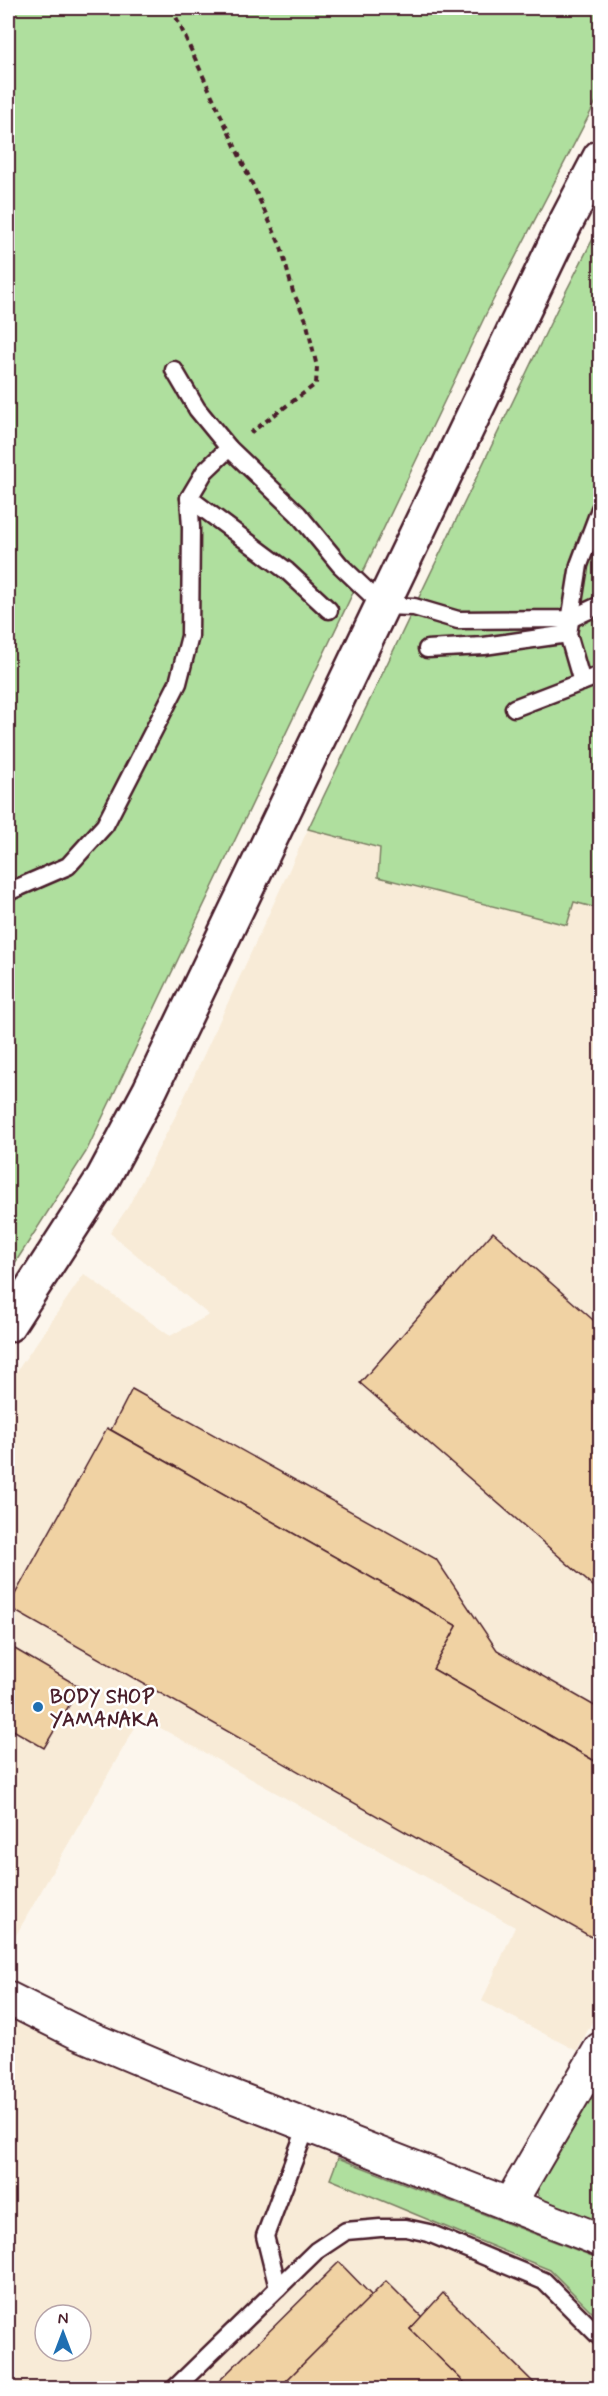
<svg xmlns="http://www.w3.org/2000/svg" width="608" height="2396" font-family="Mynerve,sans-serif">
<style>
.built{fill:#f8ebd7;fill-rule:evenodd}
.green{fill:#afdf9e;stroke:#7c7f64;stroke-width:1.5}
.building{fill:#f0d2a3;stroke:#4a1f2b;stroke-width:1.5}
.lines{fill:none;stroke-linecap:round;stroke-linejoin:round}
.lane-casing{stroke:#4a1f2b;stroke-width:21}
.street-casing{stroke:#4a1f2b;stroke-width:36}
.secondary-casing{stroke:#4a1f2b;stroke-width:38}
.path{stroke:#4a1f2b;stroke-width:4;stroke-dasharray:6 4.5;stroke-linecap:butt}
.lane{stroke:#fff;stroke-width:16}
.street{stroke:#fff;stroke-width:32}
.secondary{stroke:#fff;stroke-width:33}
.poi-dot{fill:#1f6fb2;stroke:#fff;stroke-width:2}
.labels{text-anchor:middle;stroke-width:5;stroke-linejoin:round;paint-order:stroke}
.poi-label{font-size:20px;font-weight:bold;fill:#4a1f2b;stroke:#fff;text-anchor:start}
</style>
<rect width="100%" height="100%" fill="#fcf6ed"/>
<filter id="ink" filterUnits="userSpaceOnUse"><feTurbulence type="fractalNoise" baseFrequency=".0167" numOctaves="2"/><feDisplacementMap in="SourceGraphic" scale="12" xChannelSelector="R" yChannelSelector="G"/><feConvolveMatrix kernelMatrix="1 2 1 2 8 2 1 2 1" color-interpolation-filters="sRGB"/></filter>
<g filter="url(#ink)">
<!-- built -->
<g class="built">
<path d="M 308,829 L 381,848 L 379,877 L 567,925 L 574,902 L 600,909 L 600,2007 L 577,2051 L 482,2001 L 515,1927 L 141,1717 L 8,1949 L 8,1384 L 84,1274 L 170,1336 L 209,1315 L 110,1233 L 128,1207 L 177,1113 Z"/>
<path d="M 8,2019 L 175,2094 L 600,2259 L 600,2388 L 8,2388 ZM 45,2315 L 81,2315 L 81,2351 L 45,2351 Z"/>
</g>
<!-- green -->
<g class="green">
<path d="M 8,8 L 600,8 L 600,94 L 486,314 L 86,1152 L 8,1274 Z"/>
<path d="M 600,225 L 600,909 L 574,902 L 567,925 L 378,877 L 380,848 L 308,829 L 559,305 Z"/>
<path d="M 600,2081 L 600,2224 L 540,2201 L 537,2192 L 539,2185 Z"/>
<path d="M 338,2158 L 600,2259 L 600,2320 L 550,2270 L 330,2179 Z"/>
</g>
<!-- building -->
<g class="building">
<path d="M 493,1232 L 600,1326 L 600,1592 L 360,1383 Z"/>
<path d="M 132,1389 L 436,1559 L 497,1650 L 600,1709 L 600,1764 L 433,1669 L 457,1626 L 111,1430 Z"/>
<path d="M 107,1428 L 457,1626 L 433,1669 L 600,1764 L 600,1942 L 8,1607 Z"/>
<path d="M 8,1645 L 80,1687 L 44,1748 L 8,1727 Z"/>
<path d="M 339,2262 L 372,2296 L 279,2388 L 212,2388 Z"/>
<path d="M 386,2281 L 422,2317 L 410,2329 L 470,2388 L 279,2388 Z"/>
<path d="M 443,2293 L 539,2388 L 470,2388 L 410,2329 Z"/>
</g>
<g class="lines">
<!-- lane casing -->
<g class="lane-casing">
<g id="lane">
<path d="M 174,370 L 197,409 L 229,448 L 298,514 L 340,565 L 383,606 L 414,607 L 458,620 L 570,619 L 600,605"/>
<path d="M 189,498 L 287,571 L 329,610"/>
<path d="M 427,649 L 484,646 L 568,634"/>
<path d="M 582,682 L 568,634 L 579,565 L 600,509"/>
<path d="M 514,708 L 600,675"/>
<path d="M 8,892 L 68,866 L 105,825 L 178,683 L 190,636 L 191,527 L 189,498 L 205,471 L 229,448"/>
<path d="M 278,2288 L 265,2236 L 307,2126"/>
<path d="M 175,2388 L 316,2251 L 346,2231 L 380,2228 L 406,2228 L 429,2233 L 544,2281 L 600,2337"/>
</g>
</g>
<!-- street casing -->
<g class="street-casing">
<g id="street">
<path d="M 8,1998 L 78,2033 L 168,2071 L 600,2240"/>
<path d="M 509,2205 L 600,2049"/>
</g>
</g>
<!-- secondary casing -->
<g class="secondary-casing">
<path id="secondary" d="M 8,1325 L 103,1178 L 150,1090 L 563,228 L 600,157"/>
</g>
<!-- path -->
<path class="path" d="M 172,8 L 281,247 L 293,292 L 306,320 L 317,367 L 316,384 L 250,433"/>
<!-- lane -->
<use href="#lane" class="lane"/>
<!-- street -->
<use href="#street" class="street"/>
<!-- secondary -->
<use href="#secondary" class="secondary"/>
</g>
</g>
<!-- markers -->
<circle class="poi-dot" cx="38" cy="1707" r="6"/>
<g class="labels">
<!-- poi labels -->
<g class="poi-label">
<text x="50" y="1703">BODY SHOP<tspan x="50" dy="23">YAMANAKA</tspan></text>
</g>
</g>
<!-- margin -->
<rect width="608" height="2396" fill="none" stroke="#fff" stroke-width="30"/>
<rect x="15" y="15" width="578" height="2366" fill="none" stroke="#4a1f2b" stroke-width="2" filter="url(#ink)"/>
<!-- north arrow -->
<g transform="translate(63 2333)"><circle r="28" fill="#ffffff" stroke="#b7a5aa" stroke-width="1.5"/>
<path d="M0-4.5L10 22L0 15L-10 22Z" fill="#1f6fb2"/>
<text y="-9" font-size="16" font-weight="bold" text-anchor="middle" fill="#4a1f2b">N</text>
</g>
</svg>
